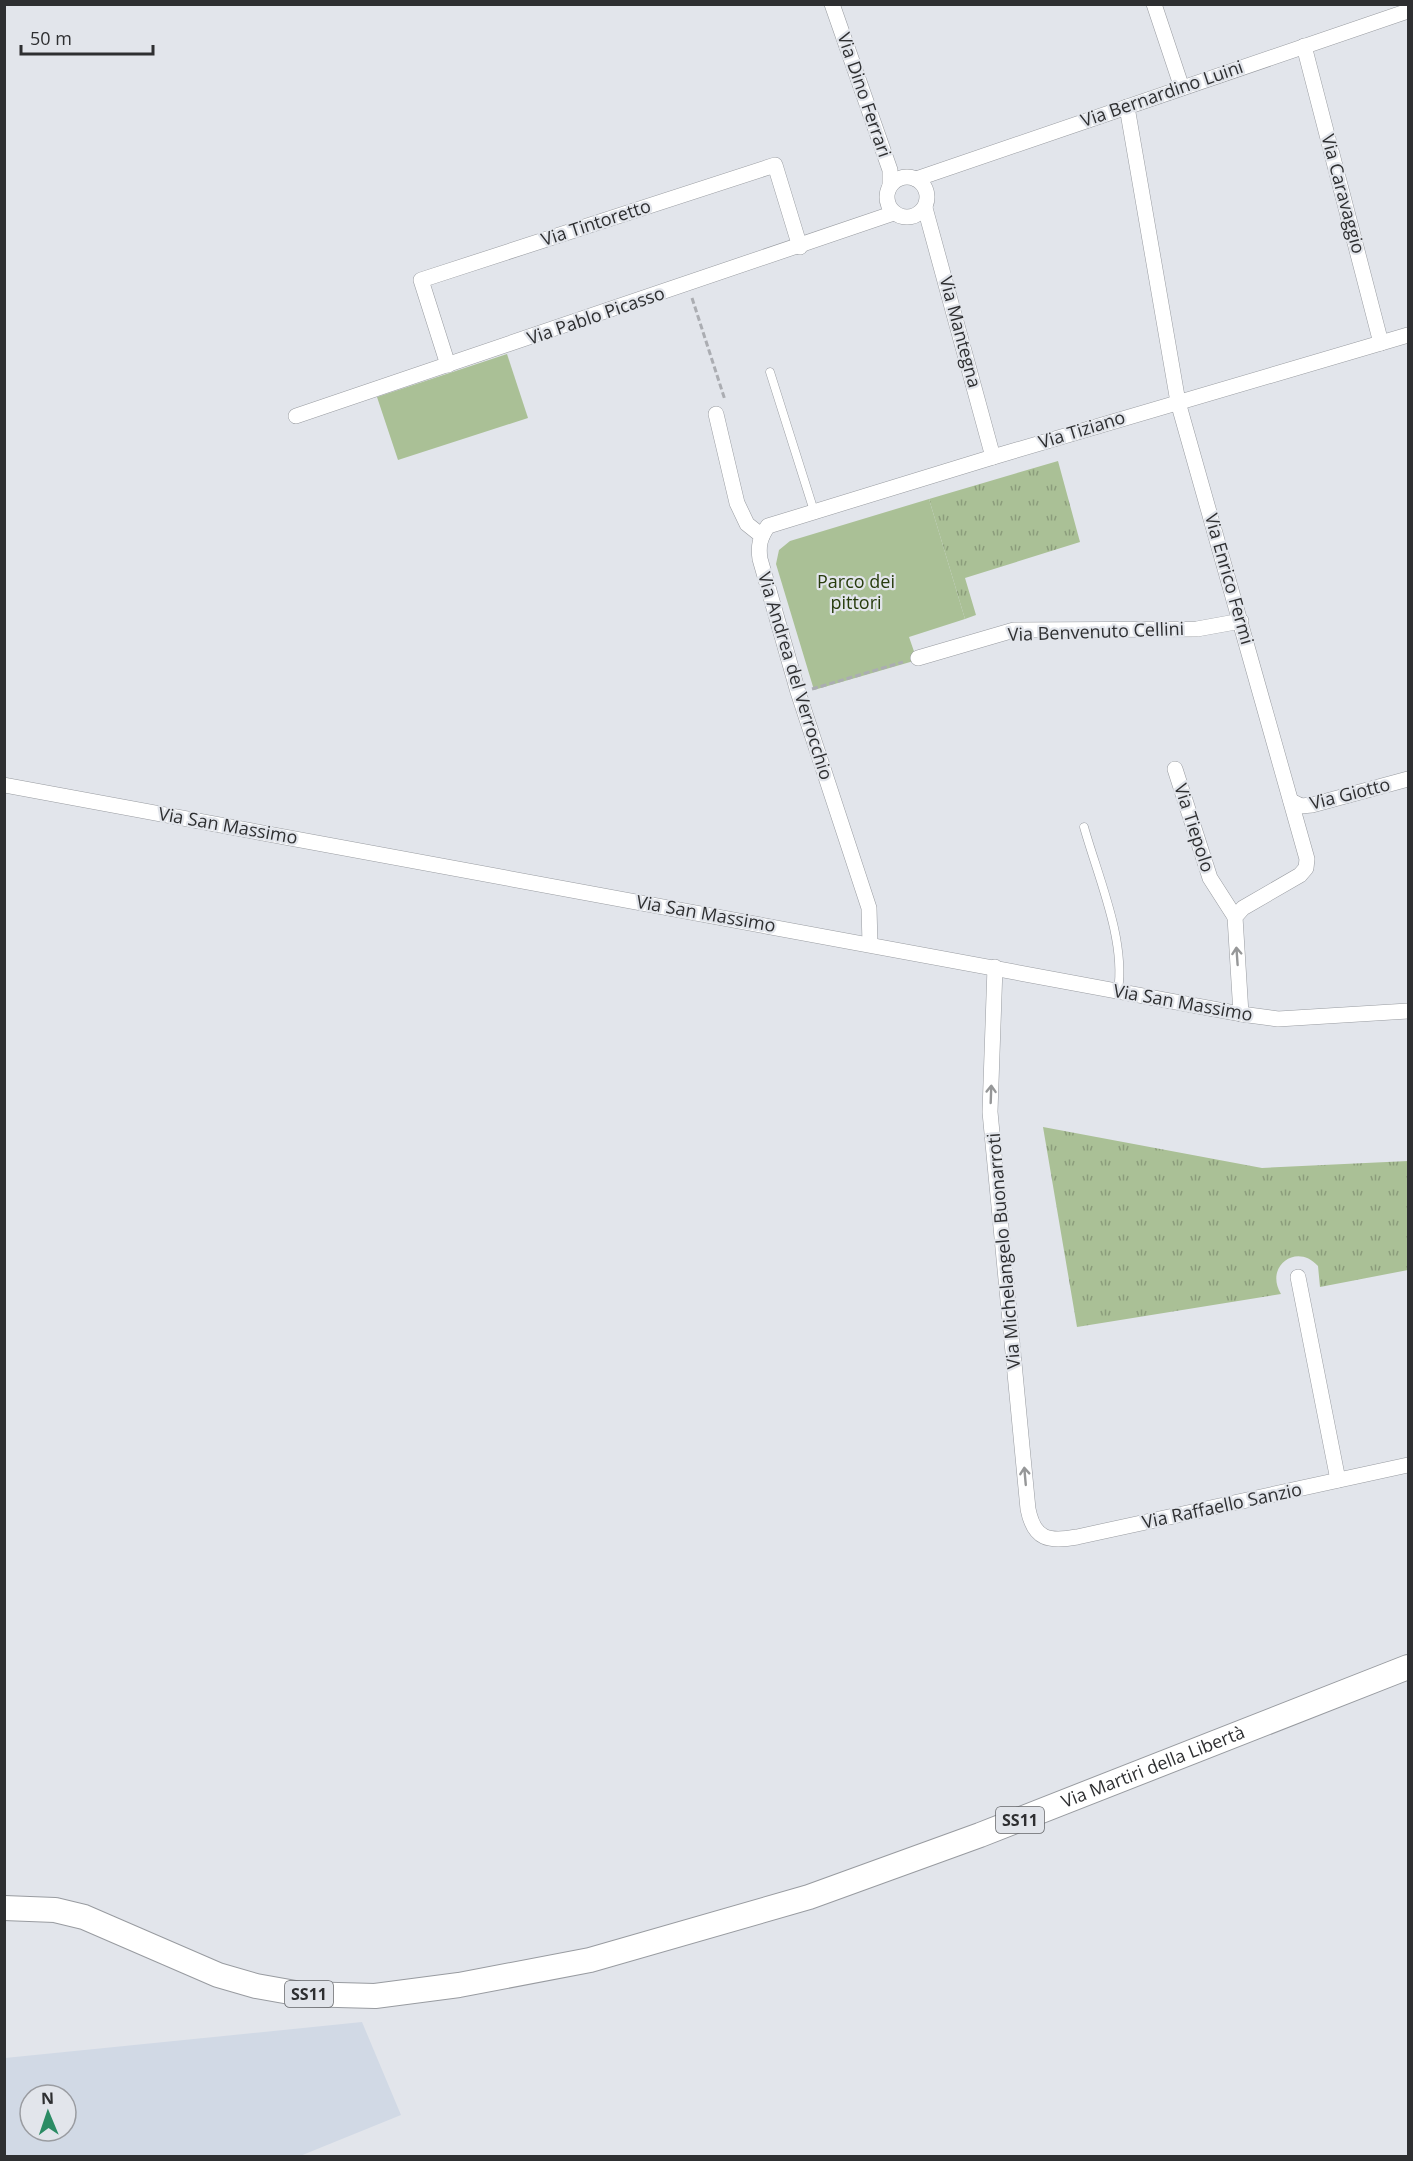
<svg xmlns="http://www.w3.org/2000/svg" width="1413" height="2161" font-family="'Open Sans',sans-serif">
<style>
.built{fill:#d1d9e5;fill-rule:evenodd}
.grass{fill:url(#grass-tufts)}
.park{fill:#aac096}
.lines{fill:none;stroke-linecap:round;stroke-linejoin:round}
.lane-casing{stroke:#989ba0;stroke-width:9}
.street-casing{stroke:#989ba0;stroke-width:16}
.primary-casing{stroke:#989ba0;stroke-width:26}
.path{stroke:#abadb2;stroke-width:3;stroke-dasharray:6 3;stroke-linecap:butt}
.lane{stroke:#fff;stroke-width:8}
.street{stroke:#fff;stroke-width:15}
.primary{stroke:#fff;stroke-width:24}
.oneway{stroke:#969798}
.labels{text-anchor:middle;stroke-width:4.5;stroke-linejoin:round;paint-order:stroke}
.shield{fill:#e2e5eb;stroke:#646669;stroke-width:1.5}
.shield-label{font-size:16px;font-weight:bold;fill:#2e2f31}
.street-label{font-size:18px;fill:#2e2f31;stroke:#e2e5eb}
.park-label{font-size:18px;fill:#273c0d;stroke:#e2e5eb}
</style>
<defs>
<pattern id="grass-tufts" width="24" height="20" patternUnits="userSpaceOnUse" patternTransform="scale(1.5)"><rect width="24" height="20" fill="#aac096"/><path d="M3 7l-1-3M5 7V3M7 7l1-3M15 17l-1-3M17 17v-4M19 17l1-3" fill="none" stroke="#8b9c7b"/></pattern>
</defs>
<rect width="100%" height="100%" fill="#e2e5eb"/>
<!-- built -->
<path class="built" d="M 362,2022 L 401,2115 L 300,2156 L 5,2156 L 5,2058 ZM 30,2095 L 66,2095 L 66,2131 L 30,2131 Z"/>
<!-- grass -->
<g class="grass">
<path d="M 1058,461 L 1080,542 L 965,578 L 976,615 L 965,619 L 929,499 Z"/>
<path d="M 1043,1127 L 1262,1168 L 1408,1161 L 1408,1270 L 1320,1287 L 1318,1266 C 1297,1242 1264,1266 1281,1294 L 1077,1327 Z"/>
</g>
<!-- park -->
<g class="park">
<path d="M 507,354 L 528,418 L 398,460 L 377,397 Z"/>
<path d="M 929,499 L 965,619 L 909,637 L 917,660 L 814,690 L 776,564 L 779,550 L 790,541 Z"/>
</g>
<g class="lines">
<!-- lane casing -->
<g class="lane-casing">
<g id="lane">
<path d="M 770,372 L 814,511"/>
<path d="M 1084,827 C 1098,877 1126,940 1118,991"/>
</g>
</g>
<!-- street casing -->
<g class="street-casing">
<g id="street">
<path d="M 832,4 L 890,170 L 890,186"/>
<path d="M 1154,4 L 1182,88"/>
<path d="M 1304,46 L 1381,343"/>
<path d="M 1127,107 L 1178,402 L 1307,859 L 1306,868 L 1300,875 L 1243,908 L 1235,917 L 1241,1014"/>
<circle cx="907" cy="197" r="20"/>
<path d="M 916,179 L 1408,11"/>
<path d="M 925,208 L 993,457"/>
<path d="M 448,365 L 421,280 L 775,165 L 800,247"/>
<path d="M 716,414 L 737,503 L 747,524 L 762,536"/>
<path d="M 296,416 L 894,213"/>
<path d="M 918,658 L 1014,630 L 1197,629 L 1241,621"/>
<path d="M 1175,769 L 1210,878 L 1235,917"/>
<path d="M 4,785 L 1241,1014 L 1278,1019 L 1408,1011"/>
<path d="M 1291,801 L 1301,806 L 1312,805 L 1408,779"/>
<path d="M 870,944 L 869,908 L 798,692 L 760,559 C 758,546 760,537 768,526 L 993,457 L 1408,335"/>
<path d="M 995,967 L 990,1112 L 1028,1509 C 1034,1540 1049,1542 1077,1537 L 1408,1465"/>
<path d="M 1298,1277 L 1338,1480"/>
</g>
</g>
<!-- primary casing -->
<g class="primary-casing">
<g id="primary">
<path id="s1" d="M 4,1908 L 55,1910 L 84,1917 L 218,1975 L 256,1986 L 301,1994 L 375,1996 L 459,1985 L 590,1960 L 809,1897 L 980,1835 L 1408,1667"/>
</g>
</g>
<!-- path -->
<g class="path">
<path d="M 692,298 L 725,400"/>
<path d="M 812,689 L 903,662"/>
</g>
<!-- lane -->
<use href="#lane" class="lane"/>
<!-- street -->
<use href="#street" class="street"/>
<!-- primary -->
<use href="#primary" class="primary"/>
</g>
<!-- one-way arrows -->
<defs><path id="oneway-shaft" d="M-6 0H5M1.5-3L5.5 0L1.5 3" fill="none" stroke-width="1.6" stroke-linecap="round" stroke-linejoin="round" transform="scale(1.5)"/></defs>
<g class="oneway">
<use href="#oneway-shaft" transform="translate(1237 956) rotate(-94)"/>
<use href="#oneway-shaft" transform="translate(991 1094) rotate(-88)"/>
<use href="#oneway-shaft" transform="translate(1025 1476) rotate(-95)"/>
</g>
<g class="labels">
<!-- shield labels -->
<g class="shield">
<rect x="996" y="1807" width="48" height="26" rx="4.5"/>
<rect x="285" y="1981" width="48" height="26" rx="4.5"/>
</g>
<g class="shield-label">
<text x="1020" y="1826">SS11</text>
<text x="309" y="2000">SS11</text>
</g>
<!-- street labels -->
<g class="street-label">
<text transform="translate(1162 94) rotate(-19)" y="6">Via Bernardino Luini</text>
<text transform="translate(864 95) rotate(71)" y="6">Via Dino Ferrari</text>
<text transform="translate(1343 194) rotate(75)" y="6">Via Caravaggio</text>
<text transform="translate(596 223) rotate(-18)" y="6">Via Tintoretto</text>
<text transform="translate(596 316) rotate(-19)" y="6">Via Pablo Picasso</text>
<text transform="translate(960 332) rotate(75)" y="6">Via Mantegna</text>
<text transform="translate(1082 430) rotate(-17)" y="6">Via Tiziano</text>
<text transform="translate(1229 579) rotate(74)" y="6">Via Enrico Fermi</text>
<text transform="translate(1096 632) rotate(-2)" y="6">Via Benvenuto Cellini</text>
<text transform="translate(795 676) rotate(73)" y="6">Via Andrea del Verrocchio</text>
<text transform="translate(1350 794) rotate(-14)" y="6">Via Giotto</text>
<text transform="translate(228 826) rotate(10)" y="6">Via San Massimo</text>
<text transform="translate(1194 828) rotate(72)" y="6">Via Tiepolo</text>
<text transform="translate(706 914) rotate(10)" y="6">Via San Massimo</text>
<text transform="translate(1183 1003) rotate(10)" y="6">Via San Massimo</text>
<text transform="translate(1004 1251) rotate(-95)" y="6">Via Michelangelo Buonarroti</text>
<text transform="translate(1222 1506) rotate(-12)" y="6">Via Raffaello Sanzio</text>
<text dy="6" stroke="none"><textPath href="#s1" startOffset="1200">Via Martiri della Libertà</textPath></text>
</g>
<!-- park labels -->
<g class="park-label">
<text x="856" y="588">Parco dei<tspan x="856" dy="21">pittori</tspan></text>
</g>
</g>
<!-- border -->
<rect width="1413" height="2161" fill="none" stroke="#2e2f31" stroke-width="12"/>
<!-- north arrow -->
<g transform="translate(48 2113) rotate(358)"><circle r="28" fill="#e2e5eb" stroke="#9a9ca1" stroke-width="1.5"/>
<path d="M0-4.5L10 22L0 15L-10 22Z" fill="#2b8b64"/>
<text y="-9" font-size="16" font-weight="bold" text-anchor="middle" fill="#2e2f31">N</text>
</g>
<!-- scale -->
<path d="M21 45v9h132v-9" fill="none" stroke="#2e2f31" stroke-width="3"/>
<text x="30" y="45" font-size="18" fill="#2e2f31" stroke="#e2e5eb" stroke-width="4.5" paint-order="stroke">50 m</text>
</svg>
